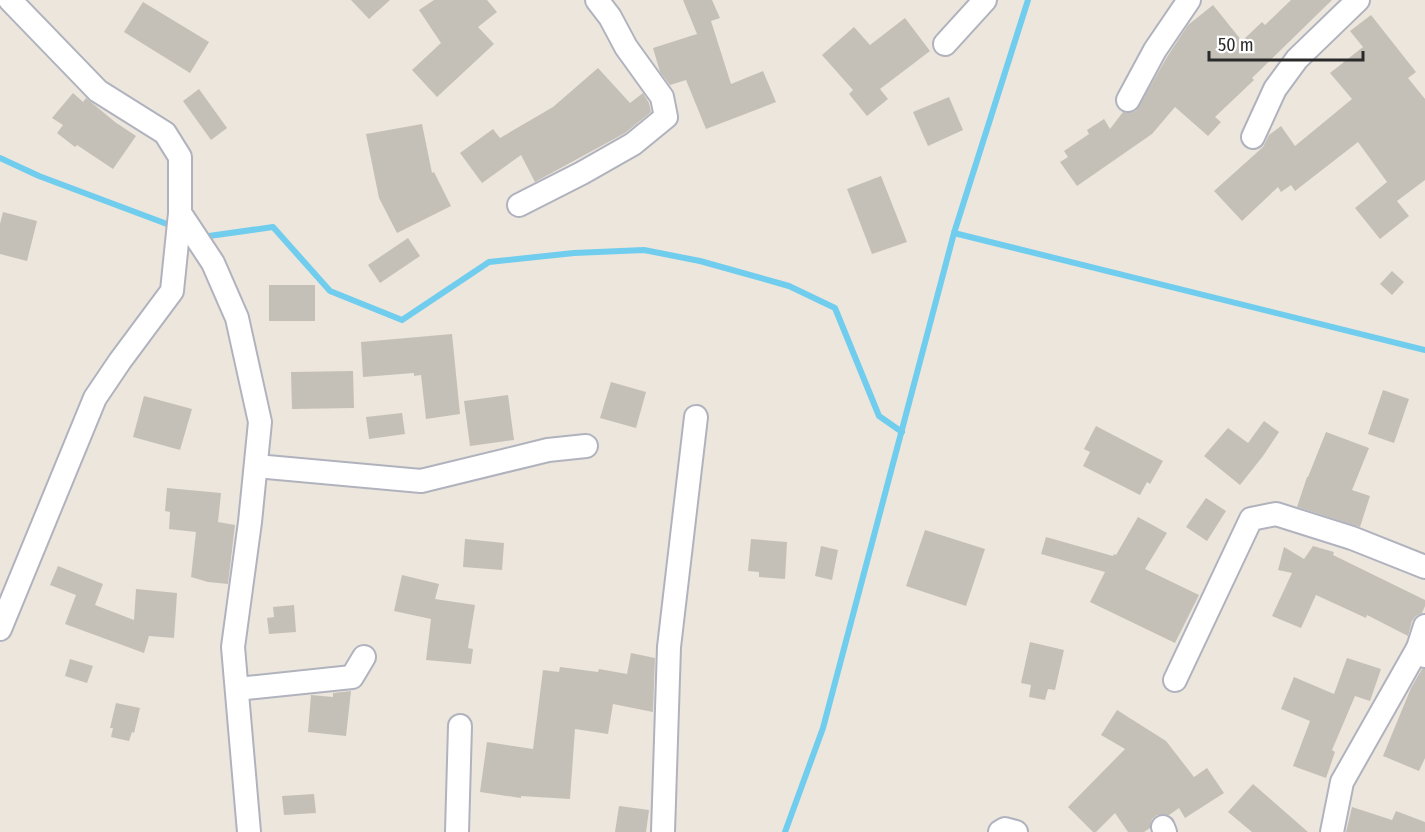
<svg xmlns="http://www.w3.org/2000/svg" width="1425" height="832" font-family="'Fira Sans Condensed',sans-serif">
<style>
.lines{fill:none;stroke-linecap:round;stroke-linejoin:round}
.stream{stroke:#70cdee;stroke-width:6}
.building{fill:#c4c0b8}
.minor-casing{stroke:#b0b3be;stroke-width:26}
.minor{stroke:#fff;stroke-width:22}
</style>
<rect width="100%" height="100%" fill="#ece6dd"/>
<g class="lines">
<!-- stream -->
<g class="stream">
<path d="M 0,158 L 39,176 L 175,227"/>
<path d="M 954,233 L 1425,350"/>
<path d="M 202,237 L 273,227 L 330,291 L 402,320 L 489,262 L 574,253 L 644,250 L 700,261 L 789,286 L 835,308 L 879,416 L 902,432"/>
<path d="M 785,832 L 823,728 L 954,233 L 1028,0"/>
</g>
</g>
<!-- building -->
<g class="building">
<path d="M 351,0 L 390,0 L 369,19 Z"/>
<path d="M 434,0 L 487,0 L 497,12 L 478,27 L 494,44 L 437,97 L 412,70 L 441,43 L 419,10 Z"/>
<path d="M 683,0 L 712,0 L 720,18 L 711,21 L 731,84 L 763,71 L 776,102 L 706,129 L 686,80 L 670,85 L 660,72 L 653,48 L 697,34 Z"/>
<path d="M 1291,0 L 1332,0 L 1252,78 L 1254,80 L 1215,117 L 1221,122 L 1208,136 L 1175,107 L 1152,134 L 1077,186 L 1060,162 L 1068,157 L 1064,151 L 1089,134 L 1087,130 L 1104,119 L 1110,129 L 1123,112 L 1129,113 L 1136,111 L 1167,57 L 1188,25 L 1213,5 L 1242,41 L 1262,22 L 1265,25 Z"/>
<path d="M 143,2 L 209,42 L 190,73 L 124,32 Z"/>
<path d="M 1371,15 L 1416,72 L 1408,78 L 1425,99 L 1425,180 L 1397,201 L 1409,216 L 1380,239 L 1355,208 L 1387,182 L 1358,142 L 1295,191 L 1291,185 L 1281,192 L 1278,187 L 1242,221 L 1214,191 L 1263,147 L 1269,135 L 1281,126 L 1295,146 L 1352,99 L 1330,73 L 1363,47 L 1350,31 Z"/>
<path d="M 905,18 L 930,51 L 880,89 L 888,99 L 867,116 L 849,94 L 853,90 L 822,55 L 854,27 L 870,45 Z"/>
<path d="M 598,68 L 630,103 L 643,93 L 649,103 L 651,112 L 625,133 L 535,182 L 521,155 L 482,183 L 460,153 L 493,129 L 500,138 L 553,107 Z"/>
<path d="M 199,89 L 227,128 L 211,140 L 183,101 Z"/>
<path d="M 73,93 L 83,102 L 86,98 L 115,122 L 136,136 L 113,169 L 77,145 L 75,147 L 57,133 L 63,125 L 52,118 Z"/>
<path d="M 949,97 L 963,130 L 928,146 L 913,112 Z"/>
<path d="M 422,124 L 432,173 L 434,172 L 451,206 L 397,233 L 379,198 L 366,134 Z"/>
<path d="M 881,176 L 907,242 L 872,254 L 847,189 Z"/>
<path d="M 3,212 L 37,221 L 27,261 L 0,254 L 0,224 Z"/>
<path d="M 408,238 L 420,256 L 380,283 L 368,265 Z"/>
<path d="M 1392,271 L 1404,282 L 1392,295 L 1380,284 Z"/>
<rect x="269" y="285" width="46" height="36"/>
<path d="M 452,334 L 460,414 L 426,419 L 421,375 L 414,376 L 414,373 L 363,377 L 361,342 Z"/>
<path d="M 353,371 L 354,408 L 292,409 L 291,372 Z"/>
<path d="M 611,382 L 646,392 L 636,428 L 600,418 Z"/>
<path d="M 1383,390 L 1409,399 L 1394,443 L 1368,434 Z"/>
<path d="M 508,395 L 514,440 L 470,446 L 464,401 Z"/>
<path d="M 144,396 L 192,409 L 180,450 L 133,437 Z"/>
<path d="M 402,413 L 405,434 L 369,439 L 366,417 Z"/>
<path d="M 1264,421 L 1279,432 L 1263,456 L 1240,485 L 1204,456 L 1228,428 L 1248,443 Z"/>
<path d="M 1096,426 L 1163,461 L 1150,484 L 1147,482 L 1140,495 L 1083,466 L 1090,452 L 1084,449 Z"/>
<path d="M 1326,432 L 1369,448 L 1352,490 L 1370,496 L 1360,527 L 1297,507 L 1307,477 L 1308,477 Z"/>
<path d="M 167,488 L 221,493 L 218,522 L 235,525 L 228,584 L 208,582 L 191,577 L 196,532 L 169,529 L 170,512 L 165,511 Z"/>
<path d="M 1206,498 L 1226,511 L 1207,541 L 1186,527 Z"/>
<path d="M 1138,517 L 1167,533 L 1145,569 L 1199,595 L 1175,643 L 1090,602 L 1105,572 L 1041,554 L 1046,537 L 1113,556 L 1114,554 L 1116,555 Z"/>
<path d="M 925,530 L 985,549 L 966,606 L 906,586 Z"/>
<path d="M 465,539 L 504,543 L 502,570 L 463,567 Z"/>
<path d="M 751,539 L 787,542 L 785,579 L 759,577 L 759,572 L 748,571 Z"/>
<path d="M 821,546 L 838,550 L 832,580 L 815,576 Z"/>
<path d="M 1313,546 L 1334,552 L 1333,555 L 1425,600 L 1425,606 L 1422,613 L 1416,616 L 1412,621 L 1408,636 L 1367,615 L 1366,618 L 1316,595 L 1301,628 L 1272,616 L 1292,573 L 1278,570 L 1284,547 L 1304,559 Z"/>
<path d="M 58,566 L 103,584 L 95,605 L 134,620 L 136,589 L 177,593 L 174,638 L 149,636 L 144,653 L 65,624 L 76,595 L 50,585 Z"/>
<path d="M 402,575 L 439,584 L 435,599 L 475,605 L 468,648 L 473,649 L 471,664 L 426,660 L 431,619 L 394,611 Z"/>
<path d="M 294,605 L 296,632 L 269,634 L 267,618 L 274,617 L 273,607 Z"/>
<path d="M 1030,642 L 1064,650 L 1055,690 L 1048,689 L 1045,700 L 1029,697 L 1031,685 L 1021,683 Z"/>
<path d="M 631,653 L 655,658 L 653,712 L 613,704 L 608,734 L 575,729 L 570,799 L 521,796 L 521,798 L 480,792 L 487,742 L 533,749 L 543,670 L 559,672 L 560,667 L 598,672 L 599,669 L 627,674 Z"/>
<path d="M 1347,658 L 1381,669 L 1370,701 L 1355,696 L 1332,750 L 1335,752 L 1326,778 L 1293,766 L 1310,721 L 1281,709 L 1294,677 L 1334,694 Z"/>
<path d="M 70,659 L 93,666 L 87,683 L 65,676 Z"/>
<path d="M 1422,669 L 1425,669 L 1425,758 L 1419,771 L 1383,756 L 1411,688 Z"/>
<path d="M 351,691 L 346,736 L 308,732 L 311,695 L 333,697 L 333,693 Z"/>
<path d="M 116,703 L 140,708 L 134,733 L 132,732 L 129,741 L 111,737 L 113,728 L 110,728 Z"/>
<path d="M 1117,710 L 1166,741 L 1194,777 L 1207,768 L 1224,793 L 1185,818 L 1179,808 L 1169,815 L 1157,815 L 1152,819 L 1150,828 L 1144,832 L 1128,832 L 1115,813 L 1096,832 L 1093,832 L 1068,807 L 1125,749 L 1101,735 Z"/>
<path d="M 1253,784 L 1308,832 L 1252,832 L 1228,812 Z"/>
<path d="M 314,794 L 316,813 L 284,815 L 282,796 Z"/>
<path d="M 619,806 L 649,810 L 646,832 L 615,832 Z"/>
<path d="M 1352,807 L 1392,820 L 1396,811 L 1425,822 L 1425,832 L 1346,832 Z"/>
</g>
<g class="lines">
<!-- minor casing -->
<g class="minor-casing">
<g id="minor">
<path d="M 945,44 L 985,0"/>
<path d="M 1128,100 L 1155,50 L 1189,0"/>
<path d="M 1253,137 L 1275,89 L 1297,59 L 1358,0"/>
<path d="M 519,205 L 582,173 L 633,144 L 666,117 L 662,97 L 626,47 L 610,17 L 597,0"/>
<path d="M 180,213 L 213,263 L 237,318 L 260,422 L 250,522 L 233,647 L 249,832"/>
<path d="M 256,466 L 421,481 L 548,450 L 586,446"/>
<path d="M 1425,626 L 1418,648 L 1425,656"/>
<path d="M 0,629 L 95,398 L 120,361 L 172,291 L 180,213 L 180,157 L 165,133 L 98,91 L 10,0"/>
<path d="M 1175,680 L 1251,519 L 1276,514 L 1352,538 L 1425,567"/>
<path d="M 237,689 L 352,677 L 364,657"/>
<path d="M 1163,827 L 1165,832"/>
<path d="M 457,832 L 460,726"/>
<path d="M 663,832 L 669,647 L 696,417"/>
<path d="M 1000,832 L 1005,829 L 1016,832"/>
<path d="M 1332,832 L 1342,782 L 1418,648"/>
</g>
</g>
<!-- minor -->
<use href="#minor" class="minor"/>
</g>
<!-- scale -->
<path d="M1209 51v9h154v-9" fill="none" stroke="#2a2a2a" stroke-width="3"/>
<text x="1218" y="51" font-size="18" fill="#2a2a2a" stroke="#ffffff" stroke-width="4.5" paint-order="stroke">50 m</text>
</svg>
